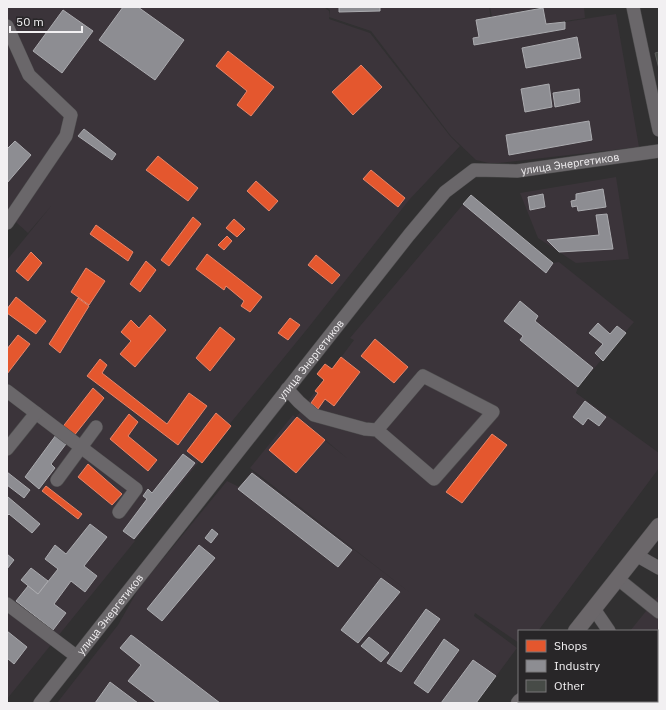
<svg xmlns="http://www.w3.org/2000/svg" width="666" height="710" font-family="'IBM Plex Sans',sans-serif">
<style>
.built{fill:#3b343a}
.shops{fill:#e4572e;stroke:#e88569}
.industry{fill:#8d8d92;stroke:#ababaf}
.building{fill:#474b47;stroke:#595959}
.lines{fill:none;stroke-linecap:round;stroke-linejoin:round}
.minor-casing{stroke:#4c4b4c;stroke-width:14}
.major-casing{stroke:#4c4b4c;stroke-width:17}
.minor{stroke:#6a676a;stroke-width:13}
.major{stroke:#6b676a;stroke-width:16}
.labels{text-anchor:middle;stroke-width:4;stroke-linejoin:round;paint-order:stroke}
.street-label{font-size:11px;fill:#f2f0f2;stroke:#282628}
</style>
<rect width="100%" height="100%" fill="#313031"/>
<!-- built -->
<g class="built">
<path d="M 7,7 L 324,7 L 329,11 L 329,17 L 330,10 L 326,7 L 489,7 L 493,34 L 473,38 L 474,45 L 566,29 L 565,22 L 616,14 L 639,147 L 499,163 L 489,163 L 476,160 L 451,136 L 371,31 L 329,17 L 329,19 L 370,33 L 450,136 L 460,146 L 409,200 L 308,328 L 135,540 L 129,536 L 135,541 L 7,699 L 7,260 L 52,205 L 28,233 L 7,214 Z"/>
<path d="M 490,7 L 584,7 L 585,18 L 546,24 L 543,7 L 492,17 Z"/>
<path d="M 616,177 L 629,259 L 576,263 L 538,238 L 520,193 Z"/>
<path d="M 471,195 L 553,263 L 559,262 L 634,322 L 578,387 L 576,393 L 659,453 L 659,468 L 538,631 L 519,631 L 519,643 L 475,613 L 474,616 L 517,648 L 476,703 L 57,703 L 118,625 L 139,588 L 227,481 L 239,487 L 252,471 L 413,595 L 250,468 L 293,415 L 348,459 L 297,416 L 354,340 L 350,338 Z"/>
<path d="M 659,595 L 659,703 L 573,703 L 575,701 L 657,701 L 657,631 L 630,631 Z"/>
</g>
<!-- shops -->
<g class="shops">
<path d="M 228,51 L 274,87 L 251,116 L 237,105 L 247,91 L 216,66 Z"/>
<path d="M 361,65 L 382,87 L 353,115 L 332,92 Z"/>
<path d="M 158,156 L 198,188 L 188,201 L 146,170 Z"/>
<path d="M 371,170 L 405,198 L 398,207 L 363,179 Z"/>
<path d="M 256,181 L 278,201 L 269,211 L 247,191 Z"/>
<path d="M 193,217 L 201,224 L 169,266 L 161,260 Z"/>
<path d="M 234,219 L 245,229 L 237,237 L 226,228 Z"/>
<path d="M 96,225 L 133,252 L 128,261 L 90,234 Z"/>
<path d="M 227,236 L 232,241 L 224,250 L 218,245 Z"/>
<path d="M 31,252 L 42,263 L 28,281 L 16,271 Z"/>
<path d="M 207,254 L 262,297 L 250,312 L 241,306 L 244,301 L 226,286 L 224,290 L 196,269 Z"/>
<path d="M 316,255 L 340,275 L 332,284 L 308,265 Z"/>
<path d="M 146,261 L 156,270 L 140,292 L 130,284 Z"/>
<path d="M 86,268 L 105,281 L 89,305 L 71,292 Z"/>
<path d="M 16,297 L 46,321 L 36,334 L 7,313 L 7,309 Z"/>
<path d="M 78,298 L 89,306 L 60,353 L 49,344 Z"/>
<path d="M 150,315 L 166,330 L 135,367 L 120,354 L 131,341 L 121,332 L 131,320 L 139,328 Z"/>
<path d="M 290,318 L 300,325 L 288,340 L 278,333 Z"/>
<path d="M 220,327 L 235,339 L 210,371 L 196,358 Z"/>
<path d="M 18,335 L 30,344 L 7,374 L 7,349 Z"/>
<path d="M 375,339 L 408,367 L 394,383 L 361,356 Z"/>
<path d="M 341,357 L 360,372 L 334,406 L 325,399 L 318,409 L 311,403 L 318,393 L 315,391 L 324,380 L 317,374 L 325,364 L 332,369 Z"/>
<path d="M 100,359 L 107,365 L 102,373 L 167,424 L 189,393 L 207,406 L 178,445 L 87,376 Z"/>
<path d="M 93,388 L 104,398 L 73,437 L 61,429 Z"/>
<path d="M 216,413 L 231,426 L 202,463 L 187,451 Z"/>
<path d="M 129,414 L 138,422 L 128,436 L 157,460 L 148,471 L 110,439 Z"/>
<path d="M 297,417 L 325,440 L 296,473 L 269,450 Z"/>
<path d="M 492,434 L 507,445 L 462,503 L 446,492 Z"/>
<path d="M 88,464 L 122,494 L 112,505 L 78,477 Z"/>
<path d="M 46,486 L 82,514 L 78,519 L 42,491 Z"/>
</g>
<!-- industry -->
<g class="industry">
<path d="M 123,7 L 138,7 L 184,40 L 155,80 L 99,40 Z"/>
<path d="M 339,7 L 380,7 L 380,11 L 339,12 Z"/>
<path d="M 543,8 L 546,24 L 565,22 L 565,29 L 474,45 L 473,38 L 479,37 L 476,20 Z"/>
<path d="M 63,10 L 93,31 L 62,73 L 33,51 Z"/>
<path d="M 577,37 L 581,58 L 526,68 L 522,48 Z"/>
<path d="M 549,84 L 552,107 L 525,112 L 521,89 Z"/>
<path d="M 579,89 L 580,102 L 555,107 L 553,93 Z"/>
<path d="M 589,121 L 592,140 L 509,155 L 506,135 Z"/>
<path d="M 84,129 L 116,154 L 112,160 L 78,136 Z"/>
<path d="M 15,141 L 31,155 L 7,183 L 7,149 Z"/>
<path d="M 603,189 L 606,207 L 578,211 L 577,206 L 572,207 L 571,201 L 576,200 L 576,194 Z"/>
<path d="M 543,194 L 545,207 L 530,210 L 528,197 Z"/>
<path d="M 471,195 L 553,263 L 546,273 L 463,204 Z"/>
<path d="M 607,214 L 613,249 L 559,252 L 547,240 L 599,235 L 596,215 Z"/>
<path d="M 520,301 L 538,316 L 535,321 L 593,368 L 578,387 L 520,340 L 523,336 L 504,321 Z"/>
<path d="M 598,323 L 610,334 L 617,326 L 626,333 L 603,361 L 595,353 L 603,344 L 589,333 Z"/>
<path d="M 585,401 L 606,417 L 599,426 L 588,418 L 583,425 L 573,417 Z"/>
<path d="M 56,435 L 66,444 L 51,464 L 55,468 L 39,489 L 25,477 Z"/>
<path d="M 183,454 L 195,463 L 134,539 L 123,531 L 147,499 L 143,496 L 148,489 L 152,493 Z"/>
<path d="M 7,472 L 30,490 L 24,498 L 7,485 Z"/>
<path d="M 252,473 L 352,550 L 338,567 L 238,489 Z"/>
<path d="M 8,497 L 40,524 L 32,533 L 9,514 L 7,516 L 7,499 Z"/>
<path d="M 90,524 L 107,537 L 84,566 L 97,576 L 85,592 L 71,581 L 54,604 L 66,613 L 53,630 L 16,601 L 28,586 L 38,594 L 58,569 L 45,559 L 55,545 L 66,554 Z"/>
<path d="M 212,529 L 218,534 L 211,543 L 205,538 Z"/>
<path d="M 199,545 L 215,558 L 162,621 L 147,609 Z"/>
<path d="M 7,554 L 14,560 L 7,569 Z"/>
<path d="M 31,568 L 48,581 L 38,594 L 21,580 Z"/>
<path d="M 381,578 L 400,592 L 358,643 L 341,630 Z"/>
<path d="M 426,609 L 440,619 L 401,672 L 387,663 Z"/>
<path d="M 7,631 L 27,647 L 14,664 L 7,658 Z"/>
<path d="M 131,635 L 134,637 L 220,703 L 157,703 L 128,681 L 141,665 L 120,648 Z"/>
<path d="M 369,637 L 389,653 L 381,662 L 361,646 Z"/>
<path d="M 444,639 L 459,650 L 428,693 L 414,683 Z"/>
<path d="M 473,660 L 496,676 L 476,703 L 441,703 Z"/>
<path d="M 657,680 L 659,681 L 659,703 L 655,701 L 657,701 Z"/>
<path d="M 110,682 L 138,703 L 95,703 Z"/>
</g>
<!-- building -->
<path class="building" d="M 659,52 L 659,69 L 655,53 Z"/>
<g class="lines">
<!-- minor casing -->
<g class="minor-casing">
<g id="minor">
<path d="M 633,7 L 659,130"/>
<path d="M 7,26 L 29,75 L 71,115 L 66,136 L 7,223"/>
<path d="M 287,389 L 299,402 L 314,415 L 365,429 L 377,430 L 434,479 L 493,412 L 423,376 L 377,430"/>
<path d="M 7,391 L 136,489 L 119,512"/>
<path d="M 7,449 L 36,413"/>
<path d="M 57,480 L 96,427"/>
<path d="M 636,555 L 659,568"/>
<path d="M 618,579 L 659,612"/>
<path d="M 7,604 L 76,656"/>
<path d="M 594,609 L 609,631"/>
<path d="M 657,672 L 659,674"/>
<path d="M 626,701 L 630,703"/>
<path id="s1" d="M 40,703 L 409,235 L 445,192 L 474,170 L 517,171 L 659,151"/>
</g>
</g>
<!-- major casing -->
<g class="major-casing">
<g id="major">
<path d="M 576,631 L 659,526"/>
<path d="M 519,703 L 521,701"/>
</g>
</g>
<!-- minor -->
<use href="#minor" class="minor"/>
<!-- major -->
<use href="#major" class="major"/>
</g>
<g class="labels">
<!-- street labels -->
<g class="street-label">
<text dy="4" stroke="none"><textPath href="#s1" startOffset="785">улица Энергетиков</textPath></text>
<text dy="4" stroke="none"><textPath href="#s1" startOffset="437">улица Энергетиков</textPath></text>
<text dy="4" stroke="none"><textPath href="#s1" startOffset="113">улица Энергетиков</textPath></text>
</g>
</g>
<!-- border -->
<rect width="666" height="710" fill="none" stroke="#f2f0f2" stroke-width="16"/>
<!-- legend -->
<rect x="518" y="630" width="140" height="72" fill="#282628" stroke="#797779"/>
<rect x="526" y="640" width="20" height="12" fill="#e4572e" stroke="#797779"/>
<text x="554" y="650" font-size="12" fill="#f2f0f2">Shops</text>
<rect x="526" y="660" width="20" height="12" fill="#8d8d92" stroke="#797779"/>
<text x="554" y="670" font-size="12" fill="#f2f0f2">Industry</text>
<rect x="526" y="680" width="20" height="12" fill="#474b47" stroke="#797779"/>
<text x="554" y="690" font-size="12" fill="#f2f0f2">Other</text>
<!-- scale -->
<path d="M10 26v6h72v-6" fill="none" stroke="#f2f0f2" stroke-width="2"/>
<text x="16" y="26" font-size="12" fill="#f2f0f2" stroke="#282628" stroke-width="3" paint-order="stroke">50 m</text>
</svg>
